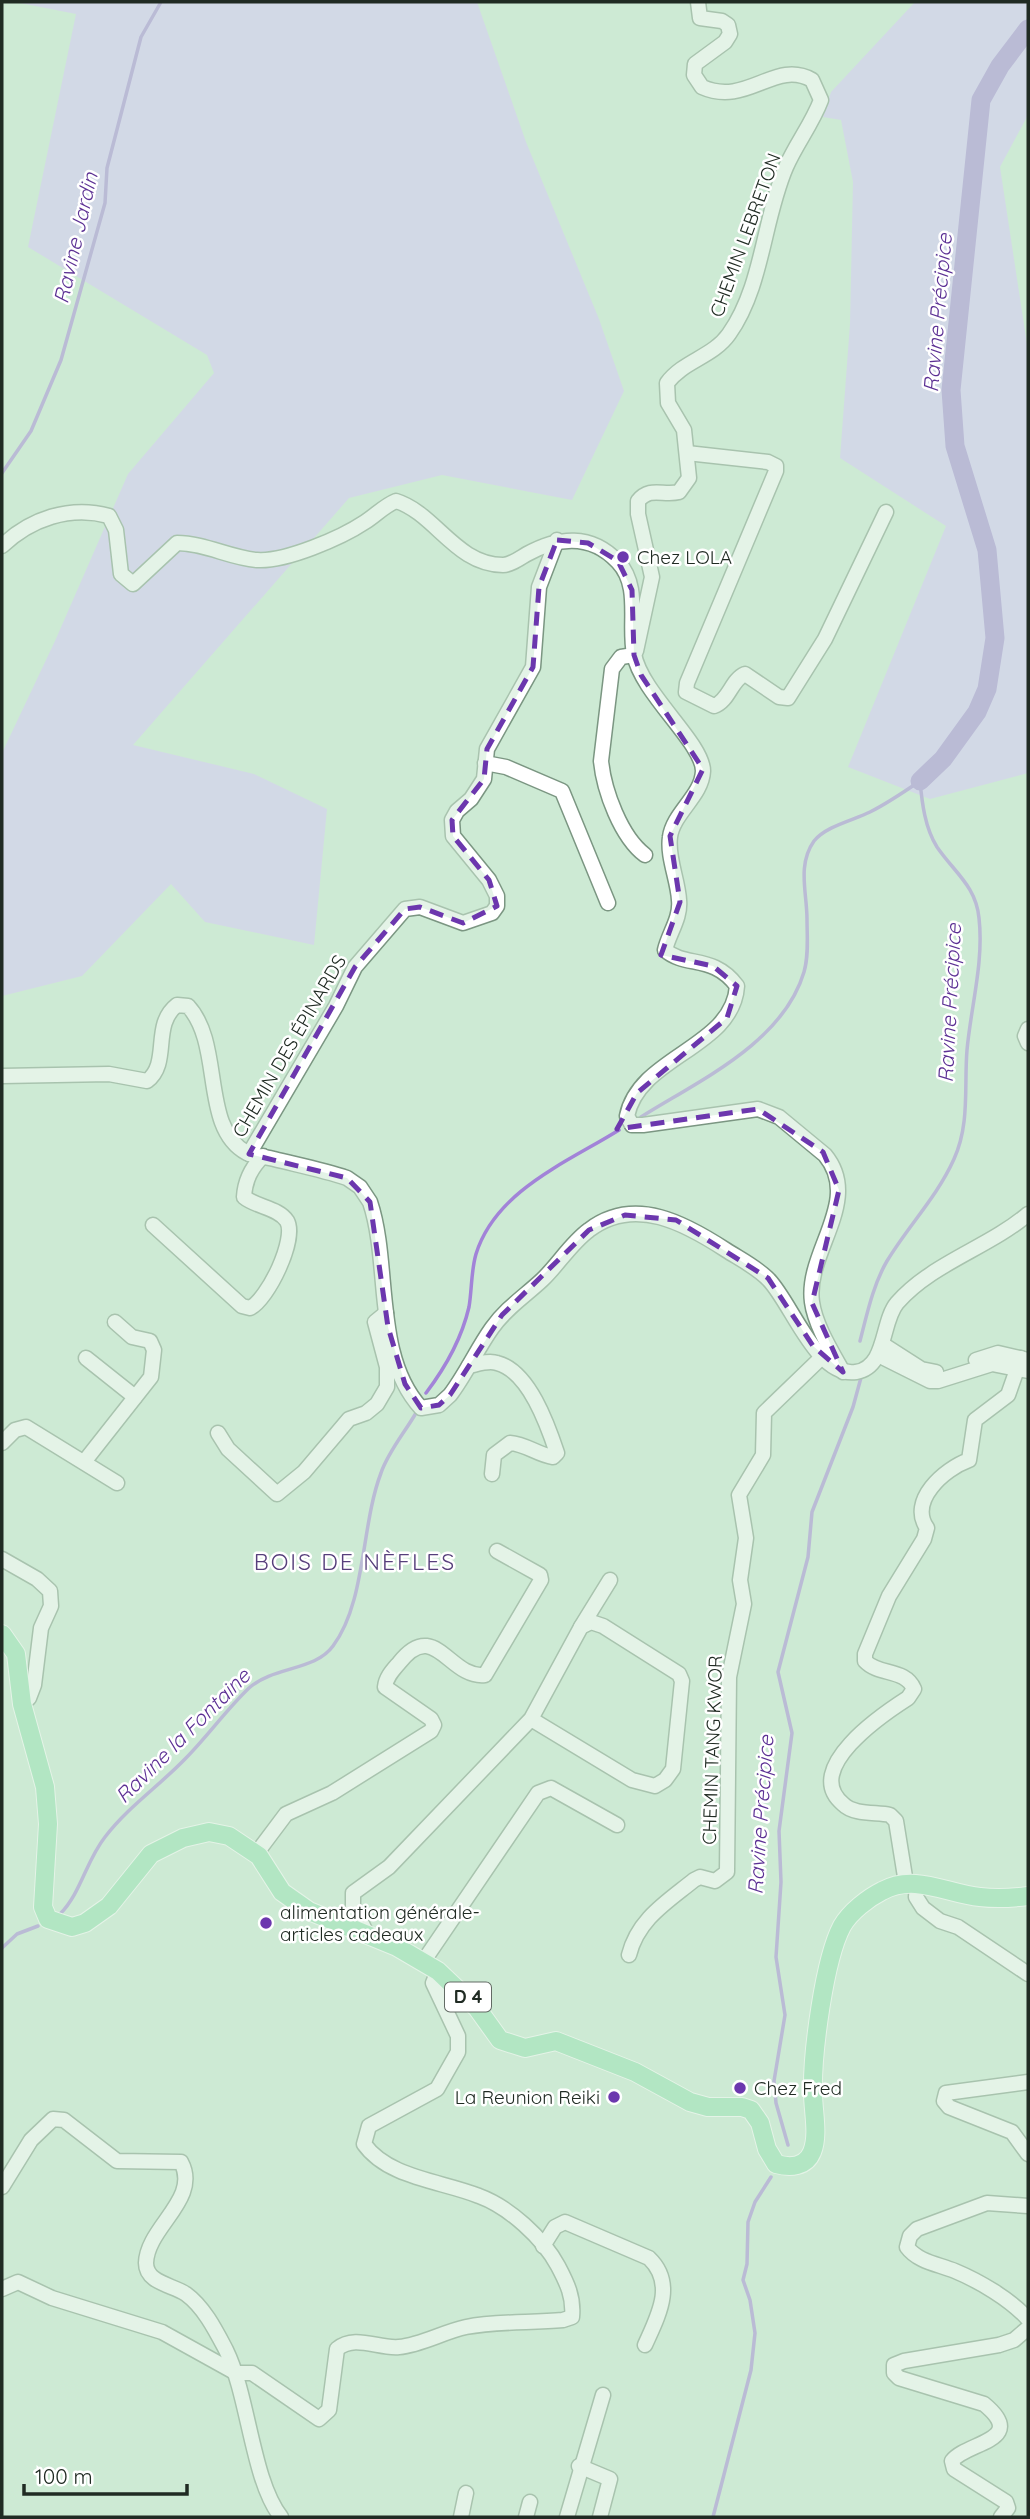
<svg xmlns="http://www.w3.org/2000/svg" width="1030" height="2519" font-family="Quicksand,sans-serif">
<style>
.grass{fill:#d8c6fd}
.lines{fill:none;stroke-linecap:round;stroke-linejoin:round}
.stream{stroke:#a283d8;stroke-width:3.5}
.river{stroke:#a283d8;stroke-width:19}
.minor-casing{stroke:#7b9682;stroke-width:17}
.major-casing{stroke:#fff;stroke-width:20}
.minor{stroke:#fff;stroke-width:14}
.major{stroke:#90e3b0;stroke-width:18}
.marked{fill:none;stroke:#6c37ae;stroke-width:5;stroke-dasharray:14 9;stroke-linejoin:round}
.poi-dot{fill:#6c37ae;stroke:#fff;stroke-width:2.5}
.labels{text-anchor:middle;stroke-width:5;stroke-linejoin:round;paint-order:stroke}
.shield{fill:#fff;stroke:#636b65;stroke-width:2}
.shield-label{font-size:18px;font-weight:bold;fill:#202b23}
.street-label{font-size:19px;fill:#202b23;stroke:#fff}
.poi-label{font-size:19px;fill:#202b23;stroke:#fff;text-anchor:start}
.water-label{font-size:21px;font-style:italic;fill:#5c3094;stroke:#fff}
.quarter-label{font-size:23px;letter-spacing:2px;fill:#563f7b;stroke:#fff}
</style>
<rect width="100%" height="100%" fill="#cdead4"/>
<!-- grass -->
<g class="grass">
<path d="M 15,2 L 477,2 L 526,142 L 599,319 L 624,391 L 572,500 L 442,475 L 349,498 L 133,745 L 254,774 L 327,809 L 314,945 L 205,922 L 171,884 L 82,976 L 2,996 L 2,753 L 55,641 L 128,474 L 214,373 L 207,355 L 28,247 L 76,14 Z"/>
<path d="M 915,2 L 1028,2 L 1028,115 L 1000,167 L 1028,351 L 1028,773 L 930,799 L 848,767 L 946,526 L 840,458 L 850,324 L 853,182 L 841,120 L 823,117 L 831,92 Z"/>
</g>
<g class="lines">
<!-- stream -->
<g class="stream">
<path d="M 2,473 L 31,431 L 61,360 L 105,203 L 107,168 L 141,37 L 161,2"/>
<path d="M 641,1117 C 698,1081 783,1043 804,972 C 809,955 807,936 807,919 C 807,893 797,865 814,841 C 826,826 854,820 870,812 C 888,803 904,792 920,781 C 922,803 925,828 937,847 C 954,872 976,886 979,918 C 984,962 971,1006 967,1050 C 964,1087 970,1124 954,1159 C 937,1197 908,1226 887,1261 C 873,1285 867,1314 860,1341"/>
<path d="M 426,1393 C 445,1368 462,1337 469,1307 C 472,1289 471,1271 476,1254 C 496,1190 568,1162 619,1130"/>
<path d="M 60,1914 C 81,1893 86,1861 105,1837 C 128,1807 159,1786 185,1759 C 207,1737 226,1710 249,1688 C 274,1666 315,1671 333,1646 C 366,1602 361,1525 381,1473 C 388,1452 405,1432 416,1413"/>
<path d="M 2,1948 L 17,1934 L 38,1926"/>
<path d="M 788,2145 L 776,2103 L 774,2081 L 785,2015 L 776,1957 L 781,1882 L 779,1831 L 792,1733 L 778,1672 L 808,1557 L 812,1512 L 853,1407 L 862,1374"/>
<path d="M 713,2517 L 751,2370 L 755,2333 L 750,2300 L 743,2280 L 747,2264 L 748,2222 L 755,2202 L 771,2177"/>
</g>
<!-- river -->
<path class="river" d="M 920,781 L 943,759 L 977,712 L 987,689 L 995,638 L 987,550 L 955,446 L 951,390 L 981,100 L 1000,66 L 1028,29"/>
<!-- minor casing -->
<g class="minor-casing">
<g id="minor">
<path d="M 687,453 L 768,462 L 776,466 L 776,471 L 687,683 L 686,692 L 714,706 C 729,701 731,680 745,674 L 779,697 L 788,698 L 825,639 L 886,512"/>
<path d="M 2,546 C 30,519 70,505 109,516 L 116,530 L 121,574 L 133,584 L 177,543 C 205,543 230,558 257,560 C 285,562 341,538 365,522 C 376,515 384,506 396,501 C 435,513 456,565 503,565 C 511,565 520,558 527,554 C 558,537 591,533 618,562 C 641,586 628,624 634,654 C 641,693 703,743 703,771 C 702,796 673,813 670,837 C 667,857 678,880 679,900 C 681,918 669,933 665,950 C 686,968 713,954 737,986 C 733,1048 639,1056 627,1116 L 632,1125 L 643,1125 L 758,1109 L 779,1117 L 825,1155 C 863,1201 805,1252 812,1302 C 815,1325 832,1352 843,1372"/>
<path d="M 636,651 L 652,577 L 638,514 L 638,501 C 650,486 663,496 679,492 L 689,478 L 684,430 L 668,403 L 667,383 C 683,361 713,357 729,334 C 763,286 763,220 786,167 C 796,144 812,124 821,100 L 812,80 C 775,59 747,107 702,87 L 694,75 L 695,64 L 725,42 L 730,34 L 728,25 L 722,21 L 700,18 L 698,2"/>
<path d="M 634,655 L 621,657 L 612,669 L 601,761 C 604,791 621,837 645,855"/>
<path d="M 485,763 L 506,767 L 562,791 L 608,903"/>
<path d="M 1028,1029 L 1025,1036 L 1028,1043"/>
<path d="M 2,1076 L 109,1074 L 147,1081 C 171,1063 151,1025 177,1005 L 188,1006 C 224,1045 200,1128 247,1153 C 254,1156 265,1157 274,1159 C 298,1165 323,1170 347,1178 L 360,1187 L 370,1202 C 391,1264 373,1356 421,1408 L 439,1405 L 450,1395 C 466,1374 477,1349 492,1328 C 506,1308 525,1296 542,1280 C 558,1265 571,1243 589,1230 C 635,1195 686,1224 726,1250 C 740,1259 758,1268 769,1280 C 792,1304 817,1378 856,1372 C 887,1367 881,1322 897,1303 C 932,1263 988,1248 1028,1214"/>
<path d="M 249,1154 L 336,1006 L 355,967 L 405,909 L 420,907 L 463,923 L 492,913 L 497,906 L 497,896 L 489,880 L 453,836 L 452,820 L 457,811 L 471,799 L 484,779 L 487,749 L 533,667 L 539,587 L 557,540"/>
<path d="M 153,1225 L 242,1306 L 250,1308 C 268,1299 297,1239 287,1221 C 279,1208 256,1207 244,1197 C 245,1180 251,1168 263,1156"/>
<path d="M 882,1344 L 921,1369 L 936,1372"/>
<path d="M 878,1355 L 930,1381 L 938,1381 L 992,1364 L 1028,1371"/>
<path d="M 86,1358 L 135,1397"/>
<path d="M 976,1360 L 998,1353 L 1028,1360"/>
<path d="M 469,1366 C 478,1364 489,1360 497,1363 C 529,1371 548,1426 557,1453 L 553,1457 C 538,1455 526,1444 510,1443 L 494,1455 L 492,1474"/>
<path d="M 218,1433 L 228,1449 L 277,1494 L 304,1472 L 349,1419 L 366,1413 L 377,1404 L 387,1387 L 387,1367 L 375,1322 L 386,1313"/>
<path d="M 2,1443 L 15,1430 L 26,1427 L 117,1483"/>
<path d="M 84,1462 L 151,1377 L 154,1350 L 150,1341 L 132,1337 L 115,1322"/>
<path d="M 2,1559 L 37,1579 L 50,1591 L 51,1606 L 41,1628 L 34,1685 L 29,1698 L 22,1704"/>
<path d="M 581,1627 L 610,1580"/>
<path d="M 256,1854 L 286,1814 L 332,1793 L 431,1731 L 434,1725 L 431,1719 L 385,1687 C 386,1677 393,1670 399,1663 C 435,1617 449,1679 485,1675 L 541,1580 L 540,1575 L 497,1551"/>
<path d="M 906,1883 L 896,1821 L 890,1815 C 876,1812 854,1815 843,1804 C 801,1769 883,1714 908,1698 L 914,1689 C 905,1668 879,1676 865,1661 L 865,1654 L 889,1596 L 924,1539 L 927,1528 C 908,1501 944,1469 969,1460 L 975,1420 L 1008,1395 L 1021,1358"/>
<path d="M 917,1884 L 916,1897 L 923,1908 L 940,1921 L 958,1927 L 1028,1974"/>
<path d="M 367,1934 L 353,1906 L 353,1893 L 389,1867 L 531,1719 L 581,1627 L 591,1622 L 603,1626 L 679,1674 L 682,1681 L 673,1769 L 665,1780 L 655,1786 L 632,1780 L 531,1719"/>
<path d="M 629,1955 C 638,1919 667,1902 694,1880 L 700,1877 L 715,1881 L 727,1872 L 729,1677 L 744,1604 L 740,1580 L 746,1538 L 739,1495 L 763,1455 L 764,1413 L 822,1357"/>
<path d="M 423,1962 L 538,1793 L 551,1788 L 617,1825"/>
<path d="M 1028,2082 L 946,2093 L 944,2101 L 949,2107 L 1012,2132 L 1028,2154"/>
<path d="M 2,2187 L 31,2140 L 53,2119 L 64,2120 L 117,2161 L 181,2162 C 201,2199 147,2227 146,2263 C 146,2283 173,2285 186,2294 C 204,2307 216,2331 226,2350 C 249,2397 252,2480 281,2517"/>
<path d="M 1028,2206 L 987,2203 L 917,2229 L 910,2236 L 907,2247 C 918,2262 938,2264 955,2271 C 979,2281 1010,2299 1028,2319"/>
<path d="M 543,2246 L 555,2227 L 565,2222 L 649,2258 C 676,2284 658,2316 645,2345"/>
<path d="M 2,2289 L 18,2282 L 52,2298 L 162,2332 L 236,2373 L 252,2373 L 319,2419 L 329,2410 L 337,2349 C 355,2334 378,2349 399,2347 C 421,2345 443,2332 466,2327 C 497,2321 531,2323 563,2320 L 572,2317 C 574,2297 567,2283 558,2266 C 543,2238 509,2207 479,2196 C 442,2181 388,2178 364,2144 L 369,2126 L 437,2089 L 458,2052 L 458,2036 L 433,1983 L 438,1971"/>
<path d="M 579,2466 L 610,2479 L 600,2517"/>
<path d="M 461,2517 L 466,2493"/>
<path d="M 526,2517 L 530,2502"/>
<path d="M 567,2517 L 603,2395"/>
<path d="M 1001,2517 L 1008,2508 L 1006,2502 L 954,2469 L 952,2461 C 966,2442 1029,2441 984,2404 L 899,2378 L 894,2373 L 894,2365 L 904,2361 L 999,2345 L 1014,2340 L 1028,2328"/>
</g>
</g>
<!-- major casing -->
<g class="major-casing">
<path id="major" d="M 2,1634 L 16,1654 L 22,1704 L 45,1787 L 48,1824 L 43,1907 L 48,1919 L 72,1927 L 85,1923 L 109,1906 L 151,1854 L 183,1838 L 209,1832 L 229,1836 L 259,1856 L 282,1892 L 309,1911 L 397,1947 L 438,1971 L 477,2008 L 500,2040 L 525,2048 L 556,2041 L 635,2072 L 690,2102 L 708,2107 L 742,2107 L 751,2110 L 760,2123 L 767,2149 L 776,2164 C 790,2168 806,2167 812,2152 C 819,2135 813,2111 813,2093 C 812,2054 824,1960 842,1926 C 850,1912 868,1898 882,1891 C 915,1873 947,1894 980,1897 C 996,1899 1013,1898 1028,1896"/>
</g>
<!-- minor -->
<use href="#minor" class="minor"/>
<!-- major -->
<use href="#major" class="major"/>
</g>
<!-- marked area -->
<path d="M0 0H1030V2519H0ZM 557,540 L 588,543 L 618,561 L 632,590 L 634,655 L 641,675 L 703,769 L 670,836 L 680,902 L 661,955 L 713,966 L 737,986 L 727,1018 L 637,1093 L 617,1129 L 758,1109 L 823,1152 L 839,1190 L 812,1303 L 843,1372 L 813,1346 L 768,1278 L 676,1220 L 625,1215 L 589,1230 L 502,1315 L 450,1395 L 439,1405 L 421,1408 L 405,1384 L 388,1327 L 370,1202 L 347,1178 L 249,1154 L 355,967 L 405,909 L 420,907 L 463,923 L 497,906 L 489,880 L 453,836 L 452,820 L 484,779 L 487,749 L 533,667 L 539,587 Z" fill="#cdead4" fill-opacity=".55" fill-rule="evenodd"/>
<path class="marked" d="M 557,540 L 588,543 L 618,561 L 632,590 L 634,655 L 641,675 L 703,769 L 670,836 L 680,902 L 661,955 L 713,966 L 737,986 L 727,1018 L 637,1093 L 617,1129 L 758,1109 L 823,1152 L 839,1190 L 812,1303 L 843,1372 L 813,1346 L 768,1278 L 676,1220 L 625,1215 L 589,1230 L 502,1315 L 450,1395 L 439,1405 L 421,1408 L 405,1384 L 388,1327 L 370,1202 L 347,1178 L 249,1154 L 355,967 L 405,909 L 420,907 L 463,923 L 497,906 L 489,880 L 453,836 L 452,820 L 484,779 L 487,749 L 533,667 L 539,587 Z"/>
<!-- markers -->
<g class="poi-dot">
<circle cx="623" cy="557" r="7"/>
<circle cx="266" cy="1923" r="7"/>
<circle cx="740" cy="2088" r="7"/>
<circle cx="614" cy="2097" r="7"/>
</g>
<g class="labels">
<!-- shield labels -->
<rect class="shield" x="445" y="1982.5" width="46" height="29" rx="5"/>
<g class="shield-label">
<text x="468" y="2003">D 4</text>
</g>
<!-- street labels -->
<g class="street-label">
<text transform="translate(745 235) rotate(-70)" y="7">CHEMIN LEBRETON</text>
<text transform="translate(289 1046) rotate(-60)" y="7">CHEMIN DES ÉPINARDS</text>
<text transform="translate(712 1750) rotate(-88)" y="7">CHEMIN TANG KWOR</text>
</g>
<!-- poi labels -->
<g class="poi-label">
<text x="637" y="564">Chez LOLA</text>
<text x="280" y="1919">alimentation générale-<tspan x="280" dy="22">articles cadeaux</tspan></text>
<text x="754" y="2095">Chez Fred</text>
<text x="600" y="2104" text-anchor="end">La Reunion Reiki</text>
</g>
<!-- water labels -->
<g class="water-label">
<text transform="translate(76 238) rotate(-77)" y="7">Ravine Jardin</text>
<text transform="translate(938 313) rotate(-85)" y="7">Ravine Précipice</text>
<text transform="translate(950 1003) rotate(-87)" y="7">Ravine Précipice</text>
<text transform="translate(183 1736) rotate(-45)" y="7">Ravine la Fontaine</text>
<text transform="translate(761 1815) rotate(-86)" y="7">Ravine Précipice</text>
</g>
<!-- quarter labels -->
<g class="quarter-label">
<text x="355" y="1570">BOIS DE NÈFLES</text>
</g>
</g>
<!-- border -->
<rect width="1030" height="2519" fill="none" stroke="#202b23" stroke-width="7"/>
<!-- scale -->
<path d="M24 2484v10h163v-10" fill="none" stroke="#202b23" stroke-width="3.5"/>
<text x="35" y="2484" font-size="21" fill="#202b23" stroke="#ffffff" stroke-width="5" paint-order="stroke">100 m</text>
</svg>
